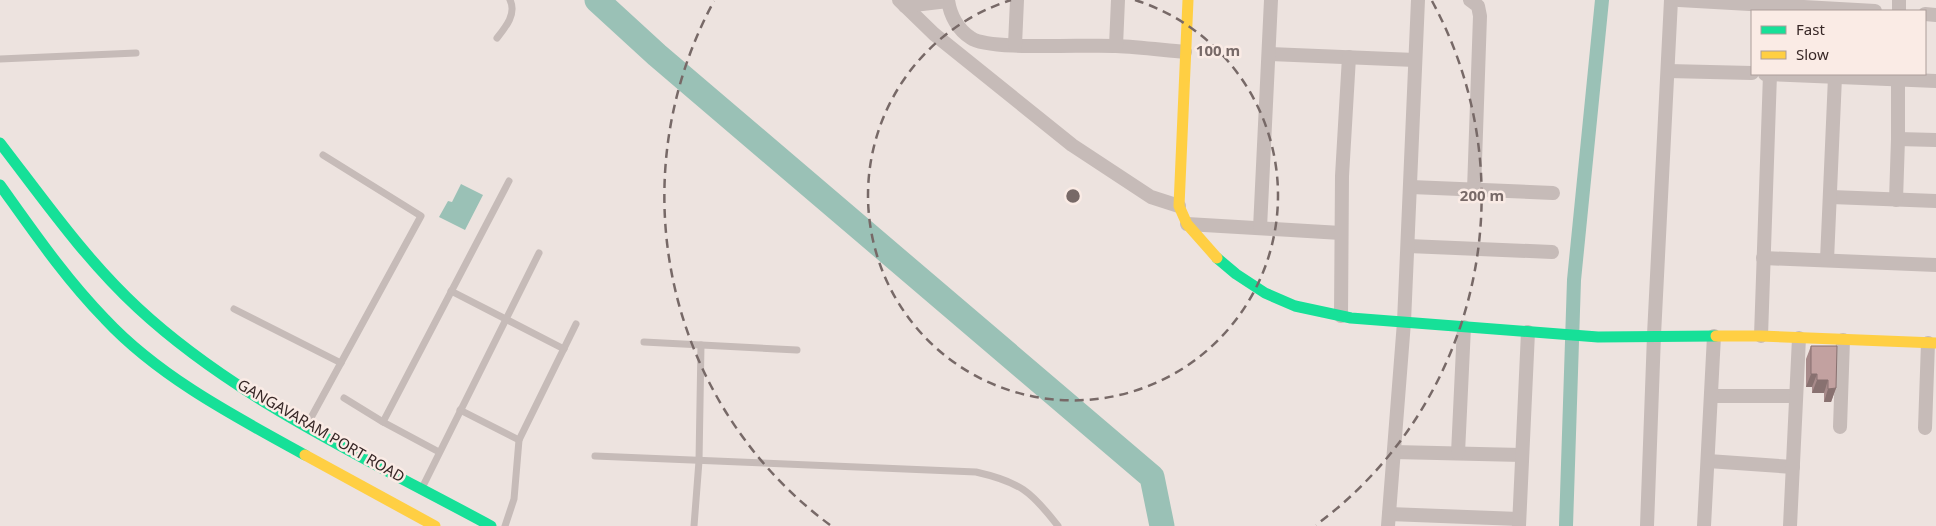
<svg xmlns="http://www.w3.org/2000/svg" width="1936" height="526" font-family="'Noto Sans',sans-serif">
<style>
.water{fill:#9ac1b6}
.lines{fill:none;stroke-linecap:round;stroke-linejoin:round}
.canal{stroke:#9ac1b6;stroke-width:14}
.river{stroke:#9ac1b6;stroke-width:25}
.lane{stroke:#c6bbb8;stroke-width:7}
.street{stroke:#c6bbb8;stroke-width:14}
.fast{stroke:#16e098;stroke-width:11}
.slow{stroke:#ffcf43;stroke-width:11}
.wall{fill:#a78a8a}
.shaded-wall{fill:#887170}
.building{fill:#c2a1a0;stroke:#887170}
.ring{fill:none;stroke:#776967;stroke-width:2.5;stroke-dasharray:9 6}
.labels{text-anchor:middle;stroke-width:5;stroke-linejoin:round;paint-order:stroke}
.street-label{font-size:15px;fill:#372726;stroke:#faebe5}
.centre{fill:#776967;stroke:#faebe5;stroke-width:2.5}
.ring-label{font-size:15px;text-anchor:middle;font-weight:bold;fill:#776967;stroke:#faebe5;stroke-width:5;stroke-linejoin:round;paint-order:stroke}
</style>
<rect width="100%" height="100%" fill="#ede3df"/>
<!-- water -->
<path class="water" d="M 461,184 L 483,195 L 465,230 L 439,217 L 448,201 L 452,202 Z"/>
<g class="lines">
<!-- canal -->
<path class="canal" d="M 1566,526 L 1574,280 L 1602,0"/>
<!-- river -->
<path class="river" d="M 597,0 L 657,55 L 1152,477 L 1162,526"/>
<!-- lane -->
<g class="lane">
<path d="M 497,38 C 505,28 517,14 510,0"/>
<path d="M 0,59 L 136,53"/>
<path d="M 451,291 L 564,349"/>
<path d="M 234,309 L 341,363"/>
<path d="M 644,342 L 797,350"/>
<path d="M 344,398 L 383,422 L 439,452"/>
<path d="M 460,410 L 519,440"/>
<path d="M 383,422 L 509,181"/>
<path d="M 307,425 L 421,216 L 323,155"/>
<path d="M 595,456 L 976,472 C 1020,482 1031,491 1058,526"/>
<path d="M 422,488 L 539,253"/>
<path d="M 505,526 L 514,499 L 519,440 L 576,324"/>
<path d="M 694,526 L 699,461 L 701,345"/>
</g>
<!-- street -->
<g class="street">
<path d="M 899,0 L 934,34 L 1072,145 L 1151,197 L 1179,206"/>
<path d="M 948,0 C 950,15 958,30 971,38 C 989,51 1088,44 1116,46 C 1139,47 1162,50 1185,52"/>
<path d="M 1470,0 L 1478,6 L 1480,16 L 1474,190"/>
<path d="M 1679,0 L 1875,11"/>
<path d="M 906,1 L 905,6 L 948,1"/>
<path d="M 1899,11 L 1899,0"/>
<path d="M 1925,14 L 1936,15"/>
<path d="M 1015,45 L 1017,0"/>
<path d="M 1116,46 L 1118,0"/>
<path d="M 1269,54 L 1415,60"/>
<path d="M 1668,71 L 1752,73"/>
<path d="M 1765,74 L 1936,81"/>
<path d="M 1898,139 L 1936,140"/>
<path d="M 1411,187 L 1553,193"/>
<path d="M 1831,197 L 1936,201"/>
<path d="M 1896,200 L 1898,139 L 1898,74"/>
<path d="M 1187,224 L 1341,233"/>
<path d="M 1260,228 L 1271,0"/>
<path d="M 1408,246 L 1552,252"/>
<path d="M 1763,258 L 1936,265"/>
<path d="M 1827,260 L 1835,77"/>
<path d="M 1341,316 L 1342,176 L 1349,57"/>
<path d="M 1761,336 L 1770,74"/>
<path d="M 1711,396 L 1796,396"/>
<path d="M 1840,427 L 1843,340"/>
<path d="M 1925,428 L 1928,343"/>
<path d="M 1394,452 L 1522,455"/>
<path d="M 1458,453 L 1464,327"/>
<path d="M 1708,461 L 1793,467"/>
<path d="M 1389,514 L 1519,519"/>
<path d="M 1388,526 L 1404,322 L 1418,0"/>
<path d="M 1519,526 L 1528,332"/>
<path d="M 1647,526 L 1654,335 L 1671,0"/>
<path d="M 1704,526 L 1714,336"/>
<path d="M 1790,526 L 1799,338"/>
</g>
<!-- fast -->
<g class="fast">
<path d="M 0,143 C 44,200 85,259 138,308 C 237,400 373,462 491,526"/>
<path d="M 0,185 C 33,231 65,278 105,319 C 159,377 236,417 305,455"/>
<path d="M 1217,258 L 1236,274 L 1265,293 L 1295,306 L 1351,318 L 1598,337 L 1716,336"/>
</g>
<!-- slow -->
<g class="slow">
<path d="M 1188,0 L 1179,206 L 1187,224 L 1217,258"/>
<path d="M 1716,336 L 1761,336 L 1936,343"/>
<path d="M 305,455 L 435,526"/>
</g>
</g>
<!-- wall -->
<path class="wall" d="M 1811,346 L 1836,388 L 1831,402 L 1824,402 L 1824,393 L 1812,393 L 1812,387 L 1806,387 L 1806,359 Z"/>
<!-- shaded-wall -->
<g class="shaded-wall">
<path d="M 1811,374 L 1817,374 L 1812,387 L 1806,387 Z"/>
<path d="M 1817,380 L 1828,380 L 1824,393 L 1812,393 Z"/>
<path d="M 1836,388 L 1831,402 L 1824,402 L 1828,389 Z"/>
</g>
<!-- building -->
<path class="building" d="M 1811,346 L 1837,346 L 1836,388 L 1828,389 L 1828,380 L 1817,380 L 1817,374 L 1811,374 Z"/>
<!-- distance rings -->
<g class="ring">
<path d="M1135 0A205 205 0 1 1 1011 0"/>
<path d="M830 525A409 409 0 0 1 714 1M1432 1A409 409 0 0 1 1316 525"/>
</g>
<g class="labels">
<!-- street labels -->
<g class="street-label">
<text transform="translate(321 431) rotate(30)" y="5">GANGAVARAM PORT ROAD</text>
</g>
</g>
<circle cx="1073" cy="196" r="8" class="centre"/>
<g class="ring-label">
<text x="1218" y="56">100 m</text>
<text x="1482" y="201">200 m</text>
</g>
<!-- legend -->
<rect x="1751" y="10" width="175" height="65" fill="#faebe5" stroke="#ac9d99"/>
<rect x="1761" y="26" width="25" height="8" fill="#16e098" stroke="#ac9d99"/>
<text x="1796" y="35" font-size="15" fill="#372726">Fast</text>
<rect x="1761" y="51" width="25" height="8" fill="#ffcf43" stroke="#ac9d99"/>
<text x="1796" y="60" font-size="15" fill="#372726">Slow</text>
</svg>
